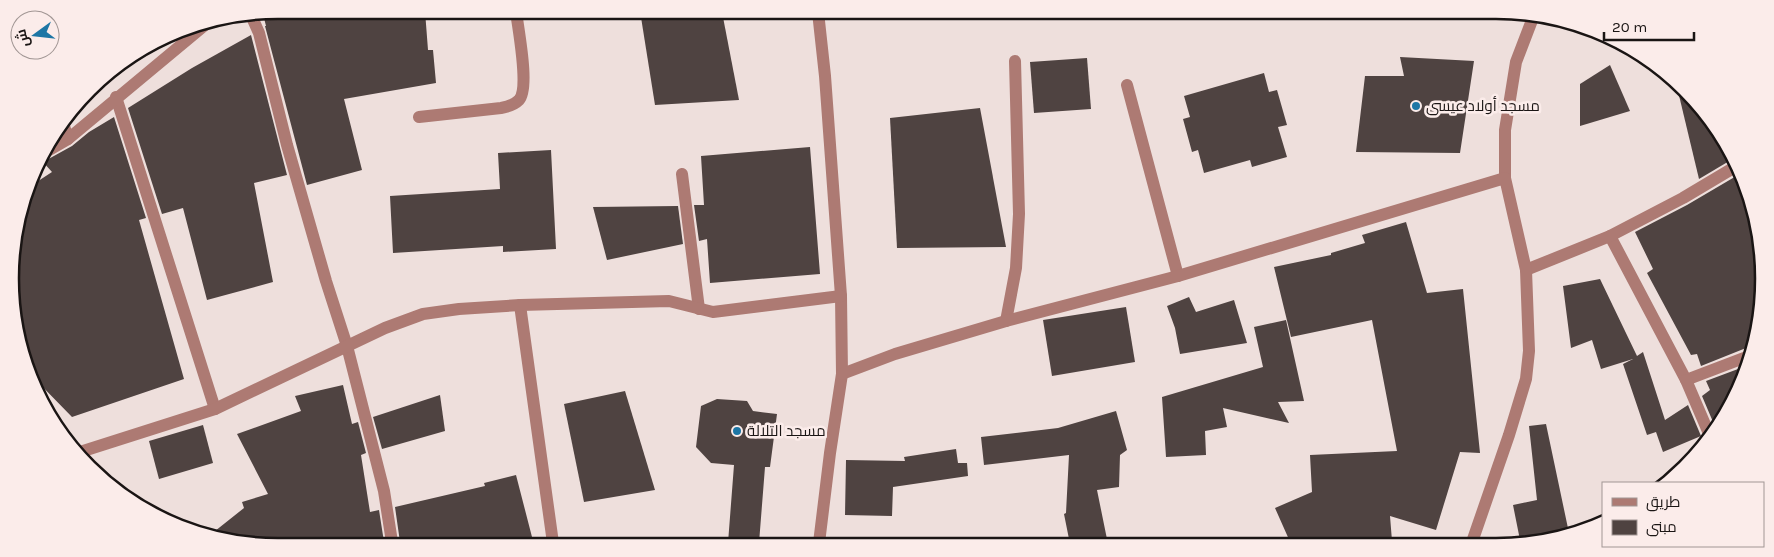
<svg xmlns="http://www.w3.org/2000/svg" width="1774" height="557" font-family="Karla,Cairo,sans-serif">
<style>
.building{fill:#4f4341}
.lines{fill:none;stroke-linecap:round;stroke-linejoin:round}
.lane{stroke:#ad7a73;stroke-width:12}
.street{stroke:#ad7a73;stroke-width:12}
.poi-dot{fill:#1d76a5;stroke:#fbecea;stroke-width:2}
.labels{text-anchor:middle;stroke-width:5;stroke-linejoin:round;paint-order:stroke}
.poi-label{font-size:15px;fill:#1a1514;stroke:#fbecea;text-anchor:start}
.rim{fill:none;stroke:#1a1514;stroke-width:2.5}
</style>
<rect width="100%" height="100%" fill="#eedfdc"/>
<!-- building -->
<g class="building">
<path d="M 297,10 L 425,11 L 428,50 L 433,50 L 436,83 L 344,99 L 362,170 L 307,185 L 265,26 L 266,26 L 264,18 Z"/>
<path d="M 640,11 L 722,12 L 739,100 L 655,105 Z"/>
<path d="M 251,35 L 287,175 L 254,183 L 273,282 L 207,300 L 183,208 L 162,214 L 128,108 L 192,68 Z"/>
<path d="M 1400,57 L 1474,61 L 1460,153 L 1356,152 L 1365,76 L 1404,76 Z"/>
<path d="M 1087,58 L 1091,109 L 1034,113 L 1030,62 Z"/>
<path d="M 1610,65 L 1630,111 L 1580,126 L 1580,84 Z"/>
<path d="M 1264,73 L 1269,92 L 1277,90 L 1287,125 L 1278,127 L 1287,157 L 1252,167 L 1250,160 L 1204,173 L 1198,150 L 1192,152 L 1183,119 L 1190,117 L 1184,96 Z"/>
<path d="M 1677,87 L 1719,130 L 1731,160 L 1699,179 Z"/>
<path d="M 980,108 L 1006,247 L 897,248 L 890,118 Z"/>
<path d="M 114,117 L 146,218 L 139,220 L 184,379 L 72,417 L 33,377 L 19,348 L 12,244 L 29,187 L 52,172 L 43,162 L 72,146 L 89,132 Z"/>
<path d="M 810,147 L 820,274 L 710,283 L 707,239 L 699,241 L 694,205 L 704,205 L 701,156 Z"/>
<path d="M 551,150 L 556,249 L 503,252 L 503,246 L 393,253 L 390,196 L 500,189 L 498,153 Z"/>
<path d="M 1738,175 L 1759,226 L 1759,331 L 1752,349 L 1746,348 L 1701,366 L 1697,354 L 1691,355 L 1647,273 L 1653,269 L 1635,232 L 1687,205 Z"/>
<path d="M 678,206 L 683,244 L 607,260 L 593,207 Z"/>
<path d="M 1406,222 L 1427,293 L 1463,289 L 1480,453 L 1460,452 L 1436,530 L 1390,516 L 1392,541 L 1379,542 L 1380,544 L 1291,544 L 1275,508 L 1312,492 L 1310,455 L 1397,451 L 1372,320 L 1291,337 L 1274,267 L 1331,255 L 1331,253 L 1365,243 L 1362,235 Z"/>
<path d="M 1600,279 L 1637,356 L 1643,352 L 1665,420 L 1688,405 L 1701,436 L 1663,452 L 1656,432 L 1647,435 L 1623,364 L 1633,359 L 1601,369 L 1592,340 L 1571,348 L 1563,286 Z"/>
<path d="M 1189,297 L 1196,312 L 1234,300 L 1247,343 L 1180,354 L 1175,328 L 1167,306 Z"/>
<path d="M 1126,307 L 1135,362 L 1052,376 L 1043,320 Z"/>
<path d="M 1286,320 L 1304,401 L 1278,402 L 1289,423 L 1223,408 L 1227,427 L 1205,431 L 1206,455 L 1166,457 L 1162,397 L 1263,367 L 1254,327 Z"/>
<path d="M 1746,366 L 1728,412 L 1716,429 L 1702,396 L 1710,390 L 1706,381 Z"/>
<path d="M 343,385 L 352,424 L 358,422 L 366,453 L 361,455 L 370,512 L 379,510 L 384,542 L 226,542 L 210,535 L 244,508 L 242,502 L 268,494 L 237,434 L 301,411 L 295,396 Z"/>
<path d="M 625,391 L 655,490 L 584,502 L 564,404 Z"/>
<path d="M 440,395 L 445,431 L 382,449 L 373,417 Z"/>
<path d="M 717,399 L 747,401 L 753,411 L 777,414 L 770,467 L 765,467 L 759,543 L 728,543 L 734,465 L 711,463 L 696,447 L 701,406 Z"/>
<path d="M 1116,411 L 1127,450 L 1120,455 L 1119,487 L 1097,490 L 1108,544 L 1070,544 L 1064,514 L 1066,513 L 1069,455 L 984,465 L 981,437 L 1058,428 Z"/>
<path d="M 1546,424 L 1569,533 L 1531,545 L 1521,545 L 1513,505 L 1537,500 L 1529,426 Z"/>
<path d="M 203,425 L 213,463 L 159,479 L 149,441 Z"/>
<path d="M 956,449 L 958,463 L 967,463 L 968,476 L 893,487 L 892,516 L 845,515 L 846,460 L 905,461 L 904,457 Z"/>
<path d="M 516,475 L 532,537 L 509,542 L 400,542 L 395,507 L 485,486 L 484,483 Z"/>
</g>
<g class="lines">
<!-- lane -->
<path class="lane" d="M 1127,85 L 1178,276"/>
<!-- street -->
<g class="street">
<path d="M 818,12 L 825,76 L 841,296 L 842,374 L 830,453 L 819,543"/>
<path d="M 251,15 L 259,33 L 287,145 L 326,281 L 347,346 L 384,491 L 392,542"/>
<path d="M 116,97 L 215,409"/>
<path d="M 419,117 L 501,108 C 507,107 514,105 519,100 C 530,88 518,29 516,11"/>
<path d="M 64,126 L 68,139"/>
<path d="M 42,154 L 68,139 L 205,25"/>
<path d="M 682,174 L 699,309"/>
<path d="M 1505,178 L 1505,130 L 1516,62 L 1534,15"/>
<path d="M 1610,236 L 1686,380 L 1749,356"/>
<path d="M 1526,270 L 1610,236 L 1683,198 L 1735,167"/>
<path d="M 520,305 L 553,543"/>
<path d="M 1006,321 L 1016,268 L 1019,214 L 1015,61"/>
<path d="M 842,374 L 895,354 L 1006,321 L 1178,276 L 1505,178 L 1526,270 L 1529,351 L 1526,379 L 1509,435 L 1471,545"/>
<path d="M 1686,380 L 1710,436"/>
<path d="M 80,452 L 215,409 L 385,328 L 423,314 L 459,309 L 520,305 L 669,301 L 713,312 L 841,296"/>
</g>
</g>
<!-- markers -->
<g class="poi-dot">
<circle cx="1416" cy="106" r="5"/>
<circle cx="737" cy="431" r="5"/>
</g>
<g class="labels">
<!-- poi labels -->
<g class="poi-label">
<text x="1426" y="111">مسجد أولاد عيسى</text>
<text x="747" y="436">مسجد التلالة</text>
</g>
</g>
<!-- crop -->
<path d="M0 0H1774V557H0ZM278 19H1496A259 259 0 0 1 1755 278V279A259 259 0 0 1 1496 538H278A259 259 0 0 1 19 279V278A259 259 0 0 1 278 19Z" fill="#fbecea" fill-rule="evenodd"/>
<path class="rim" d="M278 19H1496A259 259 0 0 1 1755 278V279A259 259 0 0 1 1496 538H278A259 259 0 0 1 19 279V278A259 259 0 0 1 278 19Z"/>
<!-- legend -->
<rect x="1602" y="482" width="162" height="65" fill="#fbecea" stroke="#a19694"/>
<rect x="1612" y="498" width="25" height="8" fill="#ad7a73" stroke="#a19694"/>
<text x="1646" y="507" font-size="15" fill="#1a1514">طريق</text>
<rect x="1612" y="520" width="25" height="15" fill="#4f4341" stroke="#a19694"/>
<text x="1646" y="532" font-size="15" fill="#1a1514">مبنى</text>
<!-- north arrow -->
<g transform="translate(35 35) rotate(255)"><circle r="24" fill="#fbecea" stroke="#a19694"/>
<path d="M0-4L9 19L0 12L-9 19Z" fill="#1d76a5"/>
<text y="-8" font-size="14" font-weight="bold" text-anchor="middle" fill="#1a1514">ش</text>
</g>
<!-- scale -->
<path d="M1604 32v8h90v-8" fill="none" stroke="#1a1514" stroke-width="2.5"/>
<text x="1612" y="32" font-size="15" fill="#1a1514" stroke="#fbecea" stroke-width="4" paint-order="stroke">20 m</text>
</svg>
